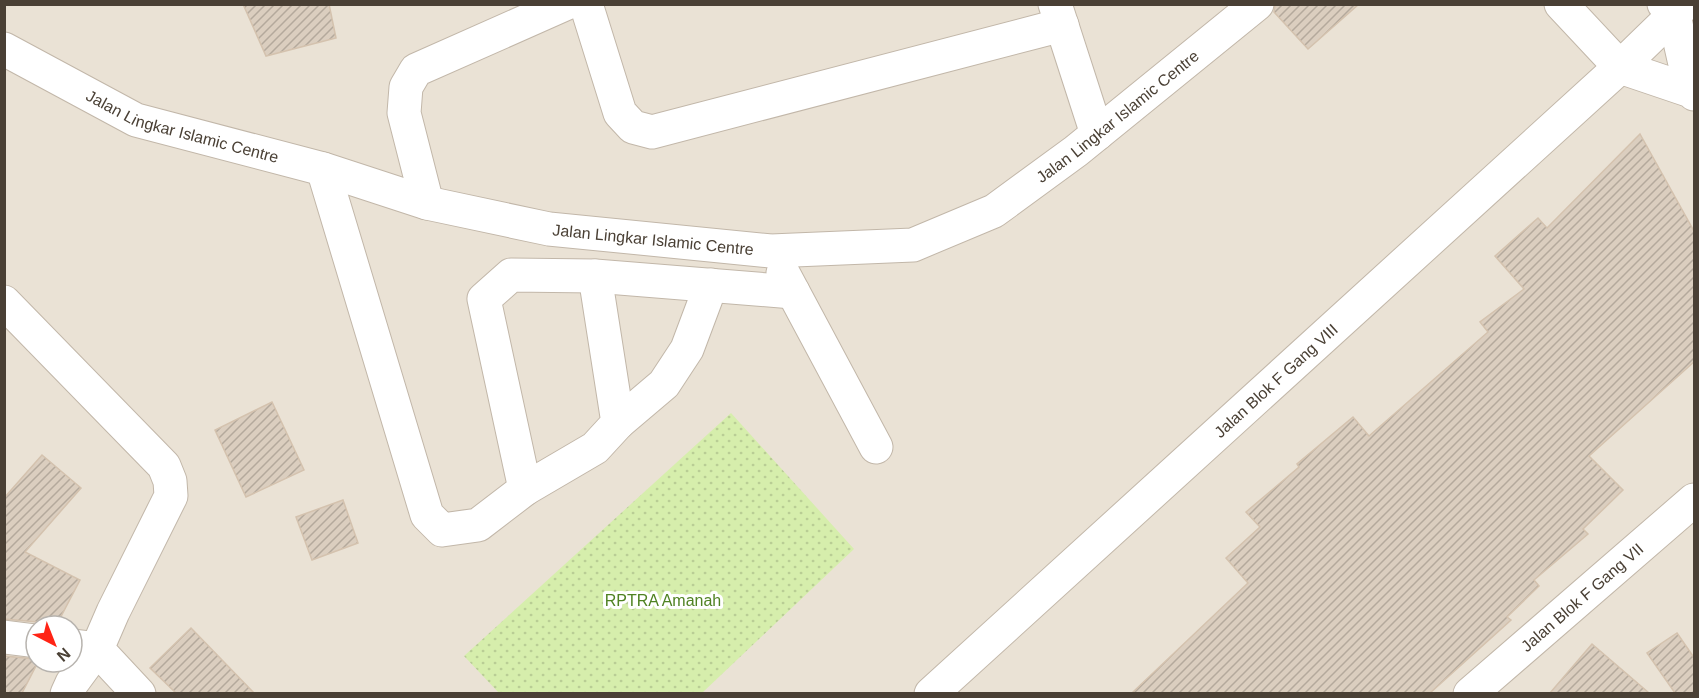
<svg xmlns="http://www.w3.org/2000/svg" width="1699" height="698" font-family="Helvetica,sans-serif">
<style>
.residential{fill:#eae2d5;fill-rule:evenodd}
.park{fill:url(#park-dots)}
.building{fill:url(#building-hatch);stroke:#d4c2ae;stroke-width:1.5}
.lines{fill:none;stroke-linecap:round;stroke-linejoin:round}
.minor-casing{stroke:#c2b7a9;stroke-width:35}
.minor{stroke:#fff;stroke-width:33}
.labels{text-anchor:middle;stroke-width:6;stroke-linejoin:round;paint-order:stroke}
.street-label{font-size:16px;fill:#4a4035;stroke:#fff}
.park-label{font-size:16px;fill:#4f8222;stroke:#fff}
</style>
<defs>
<pattern id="park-dots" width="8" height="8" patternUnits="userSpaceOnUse" patternTransform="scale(1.5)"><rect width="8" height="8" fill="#d6eeac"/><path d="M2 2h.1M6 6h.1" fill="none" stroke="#b9cd95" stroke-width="1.8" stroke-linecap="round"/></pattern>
<pattern id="building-hatch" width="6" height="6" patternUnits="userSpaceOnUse" patternTransform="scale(1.5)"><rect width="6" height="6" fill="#dbcebf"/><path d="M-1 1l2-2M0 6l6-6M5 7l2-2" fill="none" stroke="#b4a99c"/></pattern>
</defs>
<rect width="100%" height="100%" fill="#f5f0e8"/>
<!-- residential -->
<path class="residential" d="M 4,5 L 1694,5 L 1694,693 L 5,693 ZM 36,626 L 72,626 L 72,662 L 36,662 Z"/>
<!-- park -->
<path class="park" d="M 731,413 L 854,549 L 702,693 L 499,693 L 464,656 Z"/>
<!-- building -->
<g class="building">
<path d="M 243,4 L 329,4 L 336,38 L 266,56 Z"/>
<path d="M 1275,4 L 1359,4 L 1308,49 L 1274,12 Z"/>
<path d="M 1640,134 L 1695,233 L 1695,361 L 1589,456 L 1623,490 L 1583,529 L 1588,534 L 1534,580 L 1539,586 L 1507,617 L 1511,620 L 1430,693 L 1132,693 L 1248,583 L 1226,558 L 1260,527 L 1246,512 L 1299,467 L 1297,464 L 1353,417 L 1369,436 L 1488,332 L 1480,322 L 1524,289 L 1495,256 L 1538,218 L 1547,228 Z"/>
<path d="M 272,402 L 304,470 L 246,497 L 215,430 Z"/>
<path d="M 42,455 L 81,488 L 25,552 L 80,580 L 56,626 L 47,626 L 38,622 L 4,619 L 4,498 Z"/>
<path d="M 343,500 L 358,543 L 312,560 L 296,517 Z"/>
<path d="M 191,628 L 254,693 L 176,693 L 150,668 Z"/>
<path d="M 1677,633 L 1695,659 L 1695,693 L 1675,693 L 1647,653 Z"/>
<path d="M 1592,644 L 1649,693 L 1550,693 Z"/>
<path d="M 4,656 L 36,659 L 36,662 L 38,662 L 22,693 L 4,693 Z"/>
</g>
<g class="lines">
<!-- minor casing -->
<g class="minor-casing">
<g id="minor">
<path d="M 586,4 L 620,113 L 633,127 L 652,132 L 1062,25"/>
<path d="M 1055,4 L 1097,134"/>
<path d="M 1561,4 L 1620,67 L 1691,91 L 1694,94"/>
<path d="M 1664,4 L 1674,15 L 1691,91"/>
<path id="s1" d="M 4,49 L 136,120 L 323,169 L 427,203 L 549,229 L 771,251 L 913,245 L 994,211 L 1076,151 L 1257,4"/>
<path d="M 323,169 L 427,515 L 442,530 L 478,525 L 525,489 L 484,299 L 511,275 L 595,276 L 793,292"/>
<path d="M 427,203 L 404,113 L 406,87 L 416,70 L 565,4"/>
<path d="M 783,273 L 876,447"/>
<path d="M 4,302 L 164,466 L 170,481 L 171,496 L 113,612 L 97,649 L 139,694"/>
<path d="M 618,423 L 664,384 L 687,349 L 711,285"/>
<path d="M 525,489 L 595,448 L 618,423 L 595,276"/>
<path d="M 4,637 L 36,641"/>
<path d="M 67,694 L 72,683 L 97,649 L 72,646"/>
<path id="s2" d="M 931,694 L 1620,67 L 1685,4"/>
<path id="s3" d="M 1470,694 L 1694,500"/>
</g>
</g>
<!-- minor -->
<use href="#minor" class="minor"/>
</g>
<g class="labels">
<!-- street labels -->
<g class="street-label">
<text dy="6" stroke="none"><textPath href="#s1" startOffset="1186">Jalan Lingkar Islamic Centre</textPath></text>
<text dy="6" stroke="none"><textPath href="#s1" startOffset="196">Jalan Lingkar Islamic Centre</textPath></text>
<text dy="6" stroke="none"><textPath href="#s1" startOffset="682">Jalan Lingkar Islamic Centre</textPath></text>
<text dy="6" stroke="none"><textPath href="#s2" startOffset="466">Jalan Blok F Gang VIII</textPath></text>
<text dy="6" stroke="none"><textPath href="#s3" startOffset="148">Jalan Blok F Gang VII</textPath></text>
</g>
<!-- park labels -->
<g class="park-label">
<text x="663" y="606">RPTRA Amanah</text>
</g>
</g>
<!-- border -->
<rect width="1699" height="698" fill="none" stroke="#4a4035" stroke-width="12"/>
<!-- north arrow -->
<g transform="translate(54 644) rotate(138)"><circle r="28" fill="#ffffff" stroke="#b7b3ae" stroke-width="1.5"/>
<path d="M0-4.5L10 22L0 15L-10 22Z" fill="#ff2415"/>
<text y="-9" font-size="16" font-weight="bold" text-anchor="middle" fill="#4a4035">N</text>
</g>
</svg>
